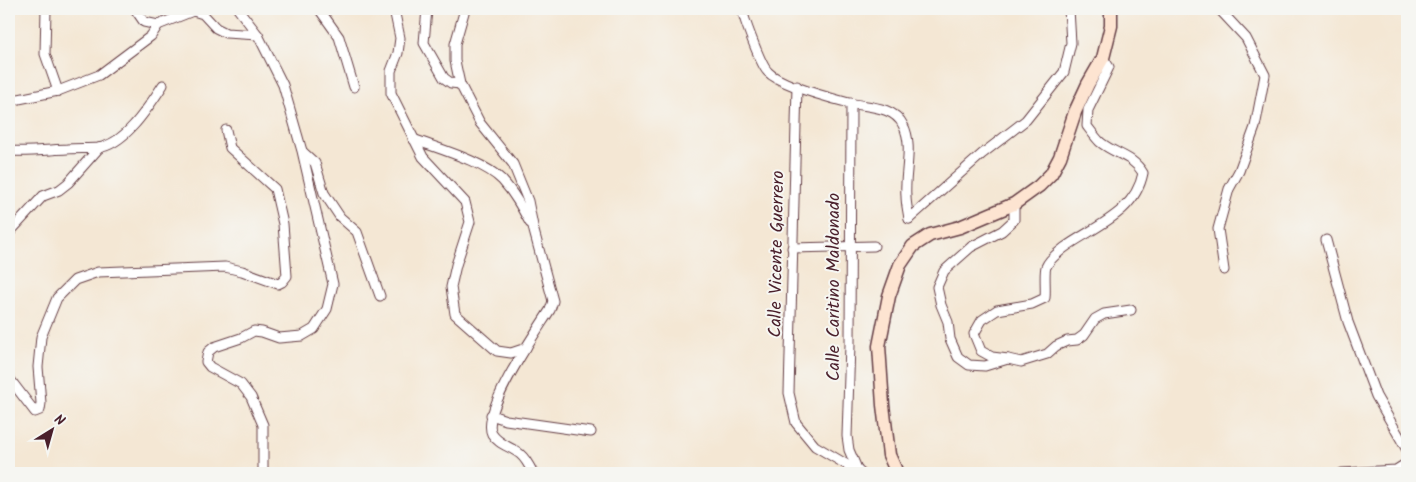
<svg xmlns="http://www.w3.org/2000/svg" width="1416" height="482" font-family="Kalam,sans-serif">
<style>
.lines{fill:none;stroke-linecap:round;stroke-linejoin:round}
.minor-casing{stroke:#643d44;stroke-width:11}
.secondary-casing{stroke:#643d44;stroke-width:15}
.minor{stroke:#fff;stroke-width:9}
.secondary{stroke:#fde4d1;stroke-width:12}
.labels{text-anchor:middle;stroke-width:4;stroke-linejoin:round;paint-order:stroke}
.street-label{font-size:18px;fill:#4a1f2b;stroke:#f6f6f2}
</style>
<rect width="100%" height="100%" fill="#f6f6f2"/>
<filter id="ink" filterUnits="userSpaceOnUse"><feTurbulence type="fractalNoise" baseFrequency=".02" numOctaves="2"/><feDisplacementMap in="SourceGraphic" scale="10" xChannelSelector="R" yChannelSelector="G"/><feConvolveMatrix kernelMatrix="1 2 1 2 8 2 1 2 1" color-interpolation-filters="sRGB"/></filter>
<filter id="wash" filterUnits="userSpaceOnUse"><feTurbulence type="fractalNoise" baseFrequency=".0096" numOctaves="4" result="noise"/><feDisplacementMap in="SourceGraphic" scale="20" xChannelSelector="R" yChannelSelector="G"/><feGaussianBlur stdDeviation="1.12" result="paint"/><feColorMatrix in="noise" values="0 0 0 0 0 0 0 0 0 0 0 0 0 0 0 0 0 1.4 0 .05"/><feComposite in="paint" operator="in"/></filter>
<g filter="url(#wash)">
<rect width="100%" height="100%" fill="#f4e7d4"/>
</g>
<g filter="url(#ink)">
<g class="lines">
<!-- minor casing -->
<g class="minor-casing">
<g id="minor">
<path d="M 46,9 L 45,54 L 58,91"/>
<path d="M 135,9 L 144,22 L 158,25 L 193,11 L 203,14 L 216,28 L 226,33 L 258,35"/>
<path d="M 238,9 L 258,35 L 283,85 L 302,151 L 333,284 L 327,309 L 314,329 L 302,336 L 279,338 L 262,332 L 254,331 L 241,338 L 214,347 L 208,352 L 206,362 L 210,367 L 241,384 L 251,397 L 263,425 L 263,473"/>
<path d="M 319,9 L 339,37 L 354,87"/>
<path d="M 394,9 L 400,38 L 398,53 L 391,71 L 391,93 L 423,157 L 465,202 L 470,222 L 456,265 L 451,287 L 455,314 L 497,351 L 511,353 L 526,348"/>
<path d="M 427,9 L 424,43 L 444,78 L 451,83 L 460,84"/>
<path d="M 465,9 L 455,44 L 455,61 L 460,84 L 480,123 L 513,164 L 528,201 L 534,231 L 553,301 L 550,310 C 537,331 480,412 492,434 C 499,445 510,446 520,454 C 525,458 530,467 533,473"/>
<path d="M 742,9 C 744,19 761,66 768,72 C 780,85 830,98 849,103 C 867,107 894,106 903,125 C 914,145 904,174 906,196 C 906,204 908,211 909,219"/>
<path d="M 1219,9 L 1246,38 L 1265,75 L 1255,127 L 1239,171 L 1229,189 L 1218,229 L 1224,270"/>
<path d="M 797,86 L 789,393 L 796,423 L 815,446 L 861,473"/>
<path d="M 9,101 L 58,91 L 99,75 L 151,36 L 158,25"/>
<path d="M 851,103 L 850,345 L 847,436 L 849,450 L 858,471"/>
<path d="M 413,139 C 439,149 483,161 502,180 C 514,193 522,208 530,223"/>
<path d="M 9,151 C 28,152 47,150 67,149 C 77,148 88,149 98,148 C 126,144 149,106 163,85"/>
<path d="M 303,152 L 315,163 L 324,193 L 340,217 L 357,232 L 380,296"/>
<path d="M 1014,204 L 1014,220 L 1002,231 L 971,247 L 944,271 L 937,287 L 941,305 L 948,322 L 950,339 L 958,357 L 969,365 L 985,366 L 1008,359 L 1021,362 L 1047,354 L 1056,346 L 1067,341 L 1077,340 L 1084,335 L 1095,319 L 1104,314 L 1131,310"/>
<path d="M 909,219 L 982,154 L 1026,120 L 1064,72 L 1071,43 L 1069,9"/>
<path d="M 9,233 L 43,196 L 59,190 L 68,183 L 99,148"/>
<path d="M 1326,240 L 1348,322 L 1376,396 L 1407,450"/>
<path d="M 792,248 L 874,246"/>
<path d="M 1008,359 L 992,357 L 981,351 L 974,334 L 982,320 L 997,310 L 1032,304 L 1045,298 C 1046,289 1044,272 1046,267 C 1050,258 1057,254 1064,248 C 1094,226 1135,214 1143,173 C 1132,155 1116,155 1100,142 C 1095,137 1091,131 1087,126 L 1088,110 L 1109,67 L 1103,58"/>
<path d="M 9,378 L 35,412 L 40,410 L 41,403 L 38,367 L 41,337 L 57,298 L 75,280 L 98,272 L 225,267 L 242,271 L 278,284 L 282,282 L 287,276 L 283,224 L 275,189 L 230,148 L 226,130"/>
<path d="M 491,415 L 506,420 L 591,432"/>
<path d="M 1342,473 L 1396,470 L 1407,463"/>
</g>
</g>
<!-- secondary casing -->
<g class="secondary-casing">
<path id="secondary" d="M 897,473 L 889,455 L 883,405 L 879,346 L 889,296 L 900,265 L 913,246 L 930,235 L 960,227 L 1014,204 L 1039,186 L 1051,174 L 1060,157 L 1075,112 L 1088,84 L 1103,58 L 1111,26 L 1111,9"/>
</g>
<!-- minor -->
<use href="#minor" class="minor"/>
<!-- secondary -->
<use href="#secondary" class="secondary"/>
</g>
</g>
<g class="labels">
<!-- street labels -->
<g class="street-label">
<text transform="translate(776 254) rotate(-89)" y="6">Calle Vicente Guerrero</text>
<text transform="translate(833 287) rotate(-90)" y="6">Calle Caritino Maldonado</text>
</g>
</g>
<!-- margin -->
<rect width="1416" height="482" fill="none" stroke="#f6f6f2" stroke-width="30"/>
<!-- north arrow -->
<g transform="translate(52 430) rotate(37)" stroke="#f6f6f2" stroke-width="4" paint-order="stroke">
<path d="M0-4L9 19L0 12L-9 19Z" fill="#4a1f2b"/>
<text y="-8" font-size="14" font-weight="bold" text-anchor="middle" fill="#4a1f2b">N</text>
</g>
</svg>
